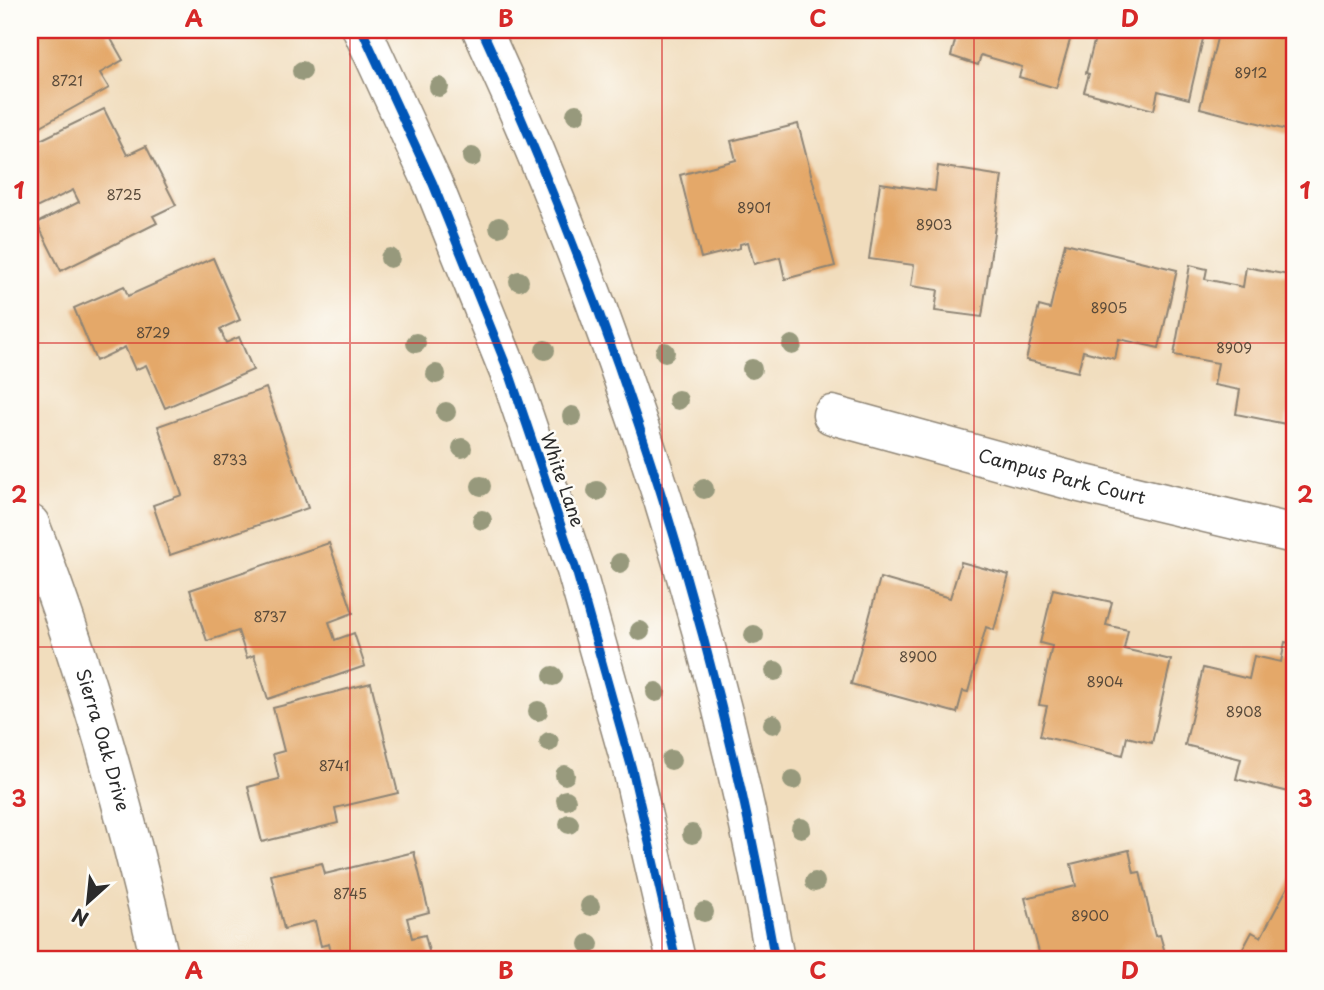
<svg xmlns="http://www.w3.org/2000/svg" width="1324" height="990" font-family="'Playpen Sans',sans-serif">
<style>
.building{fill:#e4a869}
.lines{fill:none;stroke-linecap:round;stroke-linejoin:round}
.street-casing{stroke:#8e8474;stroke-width:41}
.secondary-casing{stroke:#8e8474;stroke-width:41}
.street{stroke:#fff;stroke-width:38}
.secondary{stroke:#fff;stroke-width:38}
.cycleway-casing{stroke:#fdfcf7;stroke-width:13}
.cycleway{stroke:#0057b8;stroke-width:9}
.tree{fill:#97997c}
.grid{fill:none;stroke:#d62828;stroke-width:2;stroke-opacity:0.55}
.labels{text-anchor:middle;stroke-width:5;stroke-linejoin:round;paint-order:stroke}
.number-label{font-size:14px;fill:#594a3a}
.street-label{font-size:18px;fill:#2b2b2b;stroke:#fdfcf7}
.neatline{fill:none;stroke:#d62828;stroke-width:2.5}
.grid-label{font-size:23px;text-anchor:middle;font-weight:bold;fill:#d62828}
</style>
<rect width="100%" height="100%" fill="#fdfcf7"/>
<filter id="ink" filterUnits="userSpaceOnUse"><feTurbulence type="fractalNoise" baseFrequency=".0143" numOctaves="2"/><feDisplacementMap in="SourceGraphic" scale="14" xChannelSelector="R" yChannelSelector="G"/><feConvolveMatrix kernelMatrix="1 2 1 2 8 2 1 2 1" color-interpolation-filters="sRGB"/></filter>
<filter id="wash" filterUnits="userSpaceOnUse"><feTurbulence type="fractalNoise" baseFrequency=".00686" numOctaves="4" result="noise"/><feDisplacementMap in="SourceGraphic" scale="28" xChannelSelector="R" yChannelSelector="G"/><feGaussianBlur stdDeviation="1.57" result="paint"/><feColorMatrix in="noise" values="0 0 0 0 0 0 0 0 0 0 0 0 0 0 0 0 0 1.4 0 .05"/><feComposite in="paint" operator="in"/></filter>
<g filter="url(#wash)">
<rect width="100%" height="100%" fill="#f1ddbd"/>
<g id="blocks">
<!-- building -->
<g class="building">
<path d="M 30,30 L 106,30 L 123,60 L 100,73 L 109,88 L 39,127 L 30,110 Z"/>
<path d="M 907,30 L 941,30 L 938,40 Z"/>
<path d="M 958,30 L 1073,30 L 1056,88 L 1019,77 L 1022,67 L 981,55 L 978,65 L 951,56 Z"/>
<path d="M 1097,30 L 1205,30 L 1189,99 L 1158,91 L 1154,110 L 1084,92 L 1089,74 L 1086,73 Z"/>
<path d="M 1219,30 L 1245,30 L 1279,38 L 1281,30 L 1294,30 L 1294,132 L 1200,108 Z"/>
<path d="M 104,109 L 127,155 L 146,146 L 176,205 L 153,216 L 157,223 L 61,271 L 37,223 L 79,202 L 73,190 L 34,209 L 30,201 L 30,145 Z"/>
<path d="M 798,124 L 835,266 L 785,279 L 780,257 L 754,264 L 748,242 L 740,244 L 740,248 L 701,258 L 680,175 L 736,160 L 731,141 Z"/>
<path d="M 938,166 L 1002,176 L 982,317 L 935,311 L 938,290 L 911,286 L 914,265 L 869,259 L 880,183 L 935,191 Z"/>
<path d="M 1065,243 L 1177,270 L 1159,348 L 1119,339 L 1115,359 L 1083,351 L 1078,372 L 1026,360 L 1039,306 L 1050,309 Z"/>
<path d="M 213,258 L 240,320 L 220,329 L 226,343 L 239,337 L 253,370 L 165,408 L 146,365 L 135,370 L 125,347 L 96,361 L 74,308 L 124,286 L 128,296 Z"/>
<path d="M 1190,265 L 1207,269 L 1205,279 L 1243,287 L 1246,267 L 1294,276 L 1294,342 L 1290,364 L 1294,364 L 1294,379 L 1286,424 L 1236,414 L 1240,390 L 1214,385 L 1218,363 L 1174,355 Z"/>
<path d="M 266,388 L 308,508 L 170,555 L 153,505 L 182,495 L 158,426 Z"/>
<path d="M 329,543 L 353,613 L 329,622 L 335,640 L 354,633 L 365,666 L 268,699 L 254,655 L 247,658 L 238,631 L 207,641 L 190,590 Z"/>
<path d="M 961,562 L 1009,575 L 994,630 L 986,627 L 968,692 L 963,691 L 957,713 L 851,684 L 880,578 L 950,598 Z"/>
<path d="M 1053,589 L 1112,602 L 1106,625 L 1128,630 L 1124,649 L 1171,660 L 1152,743 L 1127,737 L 1123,755 L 1040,736 L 1047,706 L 1039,705 L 1052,646 L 1040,643 Z"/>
<path d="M 1285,642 L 1294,644 L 1294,770 L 1289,792 L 1236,779 L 1241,759 L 1185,745 L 1203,668 L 1249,679 L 1254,656 L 1281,662 Z"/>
<path d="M 371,683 L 398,793 L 335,808 L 338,823 L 262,842 L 248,787 L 279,779 L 273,754 L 284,751 L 273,708 Z"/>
<path d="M 1129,850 L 1134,873 L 1140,872 L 1155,936 L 1160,935 L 1167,960 L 1041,960 L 1025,898 L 1076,886 L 1071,864 Z"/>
<path d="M 414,852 L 429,912 L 407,918 L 412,938 L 425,935 L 431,960 L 333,960 L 329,944 L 321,946 L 315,921 L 284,929 L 271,875 L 322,863 L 325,874 Z"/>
<path d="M 1292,879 L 1294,880 L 1294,960 L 1237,960 L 1252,932 L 1261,937 Z"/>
</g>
</g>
</g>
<g filter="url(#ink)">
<use href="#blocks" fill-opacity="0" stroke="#8e8474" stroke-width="2"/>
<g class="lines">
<!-- street casing -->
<g class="street-casing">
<g id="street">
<path id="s1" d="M 832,415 L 1080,483 L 1294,534"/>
<path id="s2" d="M 30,524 C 84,662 127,815 160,960"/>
</g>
</g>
<!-- secondary casing -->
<g class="secondary-casing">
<g id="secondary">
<path d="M 362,30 L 433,184 L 510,375 L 576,570 L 632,769 L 676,960"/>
<path d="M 482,30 C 617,324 720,641 775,960"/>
</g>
</g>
<!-- street -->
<use href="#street" class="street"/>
<!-- secondary -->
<use href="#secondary" class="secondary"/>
<!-- cycleway casing -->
<g class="cycleway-casing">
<g id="cycleway">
<path d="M 362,30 L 433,184 L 510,375 L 576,570 L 632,769 L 676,960"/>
<path d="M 482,30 C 617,324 720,641 775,960"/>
</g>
</g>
<!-- cycleway -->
<use href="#cycleway" class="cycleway"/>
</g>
<!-- trees -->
<g class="tree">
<circle cx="302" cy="71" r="10"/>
<circle cx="439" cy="87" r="10"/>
<circle cx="576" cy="114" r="10"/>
<circle cx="472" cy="157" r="10"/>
<circle cx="499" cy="227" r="10"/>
<circle cx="390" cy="258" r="10"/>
<circle cx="519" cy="281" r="10"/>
<circle cx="416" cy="343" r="10"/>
<circle cx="792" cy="345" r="10"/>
<circle cx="545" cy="350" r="10"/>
<circle cx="665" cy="352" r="10"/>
<circle cx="752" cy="369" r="10"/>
<circle cx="436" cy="374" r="10"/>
<circle cx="678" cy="400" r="10"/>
<circle cx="446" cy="412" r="10"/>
<circle cx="572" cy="416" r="10"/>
<circle cx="462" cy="448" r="10"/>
<circle cx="481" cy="486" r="10"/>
<circle cx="704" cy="489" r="10"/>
<circle cx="597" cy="491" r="10"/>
<circle cx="482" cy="520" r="10"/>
<circle cx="620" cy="563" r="10"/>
<circle cx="640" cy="631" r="10"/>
<circle cx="754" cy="635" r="10"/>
<circle cx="775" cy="671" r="10"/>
<circle cx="553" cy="676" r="10"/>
<circle cx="656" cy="692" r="10"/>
<circle cx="538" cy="711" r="10"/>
<circle cx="773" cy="724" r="10"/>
<circle cx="549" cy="742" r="10"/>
<circle cx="671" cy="760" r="10"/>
<circle cx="565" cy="775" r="10"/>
<circle cx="793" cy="780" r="10"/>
<circle cx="566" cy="800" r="10"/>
<circle cx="569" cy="824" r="10"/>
<circle cx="801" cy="828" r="10"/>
<circle cx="692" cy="834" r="10"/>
<circle cx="815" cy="882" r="10"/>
<circle cx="590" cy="906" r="10"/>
<circle cx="704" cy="912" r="10"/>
<circle cx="589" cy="944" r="10"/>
</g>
</g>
<!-- grid -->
<path class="grid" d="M 350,30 L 350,960M 662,30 L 662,960M 974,30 L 974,960M 30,343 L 1294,343M 30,647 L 1294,647"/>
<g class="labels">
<!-- number labels -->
<g class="number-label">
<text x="1251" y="78">8912</text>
<text x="67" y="86">8721</text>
<text x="124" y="200">8725</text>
<text x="754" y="213">8901</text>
<text x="934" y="230">8903</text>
<text x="1109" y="313">8905</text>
<text x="153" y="338">8729</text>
<text x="1234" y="353">8909</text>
<text x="230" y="465">8733</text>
<text x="270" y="622">8737</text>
<text x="918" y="662">8900</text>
<text x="1105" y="687">8904</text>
<text x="1244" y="717">8908</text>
<text x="334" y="771">8741</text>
<text x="350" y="899">8745</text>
<text x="1090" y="921">8900</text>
</g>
<!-- street labels -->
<g class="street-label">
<text dy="6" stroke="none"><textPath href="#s1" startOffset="238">Campus Park Court</textPath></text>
<text transform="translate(562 480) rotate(71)" y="6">White Lane</text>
<text dy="6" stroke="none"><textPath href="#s2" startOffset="228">Sierra Oak Drive</textPath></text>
</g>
</g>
<!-- margin -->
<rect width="1324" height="990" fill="none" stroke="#fdfcf7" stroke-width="77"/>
<!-- north arrow -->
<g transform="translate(88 902) rotate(207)" stroke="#fdfcf7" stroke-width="5" paint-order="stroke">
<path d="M0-5L12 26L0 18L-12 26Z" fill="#2b2b2b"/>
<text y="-10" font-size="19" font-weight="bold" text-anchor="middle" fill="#2b2b2b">N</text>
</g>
<rect x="38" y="38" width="1248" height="913" class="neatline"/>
<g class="grid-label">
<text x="194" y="27">A</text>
<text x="506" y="27">B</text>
<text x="818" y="27">C</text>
<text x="1130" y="27">D</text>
<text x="19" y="199">1</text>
<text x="1305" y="199">1</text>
<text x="19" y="503">2</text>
<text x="1305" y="503">2</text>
<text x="19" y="807">3</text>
<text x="1305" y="807">3</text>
<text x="194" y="979">A</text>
<text x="506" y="979">B</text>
<text x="818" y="979">C</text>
<text x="1130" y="979">D</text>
</g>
</svg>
